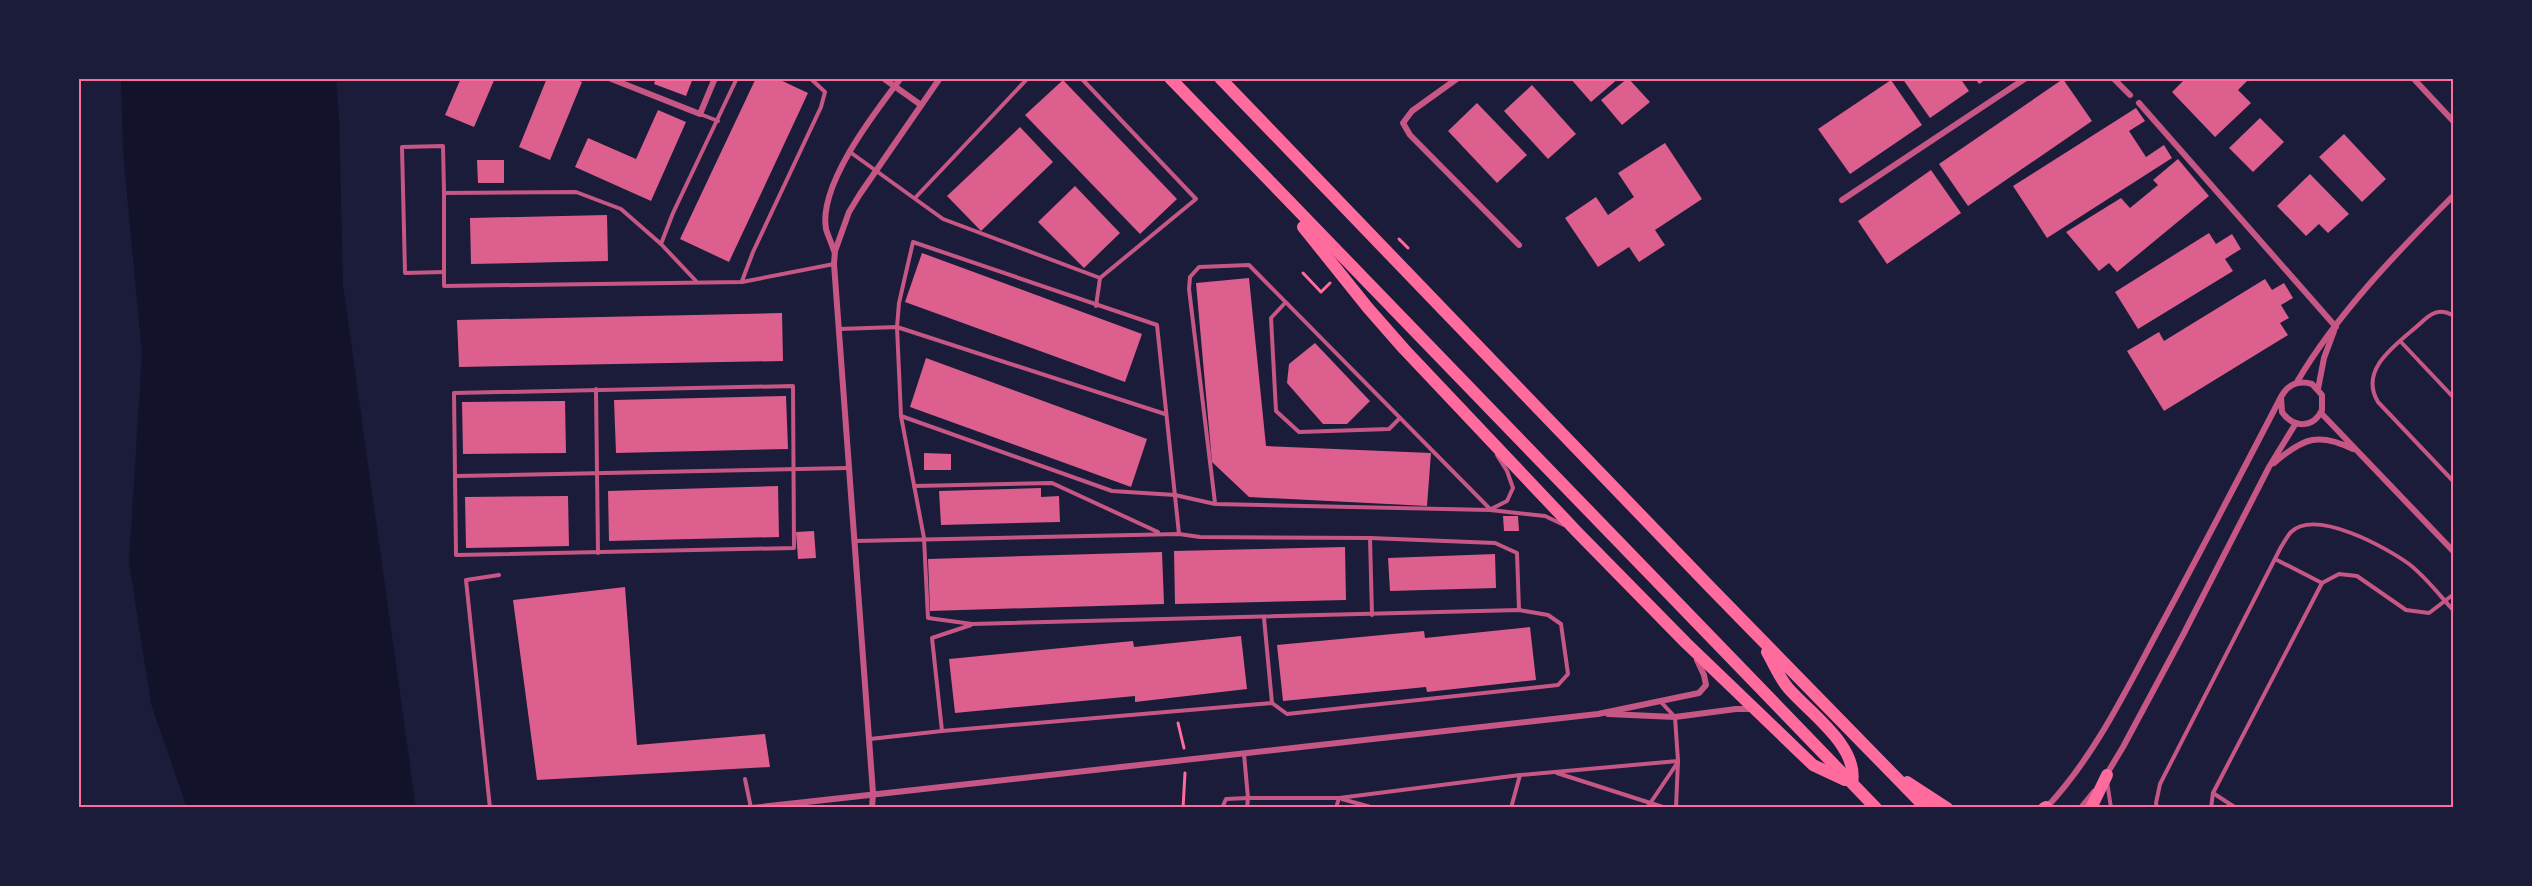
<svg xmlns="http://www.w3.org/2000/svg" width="2532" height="886" font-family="'Source Sans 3',sans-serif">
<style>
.water{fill:#12122b}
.building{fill:#dd5f8e}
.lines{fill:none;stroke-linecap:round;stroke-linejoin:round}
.path{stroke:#ff6b9d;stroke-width:3}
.service{stroke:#c65784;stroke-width:4}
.minor{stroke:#c65784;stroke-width:6}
.primary{stroke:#ff6b9d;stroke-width:12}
.neatline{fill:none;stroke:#ff6b9d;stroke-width:2}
</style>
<rect width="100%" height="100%" fill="#1b1b3a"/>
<!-- water -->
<path class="water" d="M 121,78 L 336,78 L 339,116 L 343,285 L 416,808 L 187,808 L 151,704 L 129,562 L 142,354 L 123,152 Z"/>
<!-- building -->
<g class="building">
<path d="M 461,78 L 495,78 L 474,127 L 445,115 Z"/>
<path d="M 547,78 L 573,78 L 582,82 L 550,160 L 519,147 Z"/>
<path d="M 656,78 L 693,78 L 686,96 L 654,84 Z"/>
<path d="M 756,78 L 776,78 L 808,93 L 729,262 L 680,239 Z"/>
<path d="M 1570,78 L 1619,78 L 1591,102 Z"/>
<path d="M 1628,78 L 1650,102 L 1622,125 L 1601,100 Z"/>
<path d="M 1902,78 L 1960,78 L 1969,91 L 1930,118 Z"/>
<path d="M 1975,78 L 1988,78 L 1979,84 Z"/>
<path d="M 2186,78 L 2250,78 L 2238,90 L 2251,103 L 2215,137 L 2172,92 Z"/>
<path d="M 2063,79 L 2092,121 L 1968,206 L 1939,164 Z"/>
<path d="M 1063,80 L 1177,199 L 1140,234 L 1025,115 Z"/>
<path d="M 1891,80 L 1922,125 L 1850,174 L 1818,129 Z"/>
<path d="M 1532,85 L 1576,134 L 1548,159 L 1504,111 Z"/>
<path d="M 1477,103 L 1527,155 L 1497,183 L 1448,131 Z"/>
<path d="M 2136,108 L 2145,121 L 2129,131 L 2146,157 L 2164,145 L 2172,158 L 2047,238 L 2013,186 Z"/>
<path d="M 658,110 L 686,122 L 651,201 L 575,167 L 588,138 L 636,159 Z"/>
<path d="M 2260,118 L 2284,142 L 2253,172 L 2229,148 Z"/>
<path d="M 1020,127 L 1053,162 L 981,231 L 947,196 Z"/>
<path d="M 2344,134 L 2386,179 L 2362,202 L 2319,157 Z"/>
<path d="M 1665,143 L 1702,199 L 1655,230 L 1665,245 L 1639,262 L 1629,247 L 1598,267 L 1565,218 L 1596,197 L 1608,215 L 1634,197 L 1618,173 Z"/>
<path d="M 2178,159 L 2209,196 L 2117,272 L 2109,263 L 2099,271 L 2066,232 L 2121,198 L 2130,208 L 2158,185 L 2153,180 Z"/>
<path d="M 477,160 L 504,160 L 504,183 L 478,183 Z"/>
<path d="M 1931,170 L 1961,213 L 1887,264 L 1858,221 Z"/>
<path d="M 2310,174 L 2349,214 L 2328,233 L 2319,224 L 2306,236 L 2277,206 Z"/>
<path d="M 1075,186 L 1120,233 L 1084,268 L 1038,222 Z"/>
<path d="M 607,215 L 608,261 L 471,264 L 470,218 Z"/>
<path d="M 2209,233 L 2216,244 L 2232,234 L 2241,249 L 2225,259 L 2233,271 L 2138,329 L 2115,292 Z"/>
<path d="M 922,253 L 1142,334 L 1125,382 L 905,302 Z"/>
<path d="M 1249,278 L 1266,446 L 1431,453 L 1427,506 L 1249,497 L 1212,462 L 1196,283 Z"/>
<path d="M 2265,279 L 2272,290 L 2284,283 L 2293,298 L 2281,305 L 2289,318 L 2280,323 L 2288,335 L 2164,411 L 2127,351 L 2159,332 L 2164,341 Z"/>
<path d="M 782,313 L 783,361 L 459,367 L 457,320 Z"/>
<path d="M 1315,343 L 1370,401 L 1347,424 L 1323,424 L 1287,383 L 1289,364 Z"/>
<path d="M 926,358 L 1147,439 L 1131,487 L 910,407 Z"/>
<path d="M 786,396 L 788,449 L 616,453 L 614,400 Z"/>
<path d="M 565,401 L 566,453 L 463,454 L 462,402 Z"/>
<path d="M 924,453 L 951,454 L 951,470 L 924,470 Z"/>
<path d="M 778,486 L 779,537 L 609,541 L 608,491 Z"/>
<path d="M 1041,488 L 1041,497 L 1059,496 L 1060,522 L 941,525 L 939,491 Z"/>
<path d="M 568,496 L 569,546 L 466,548 L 465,497 Z"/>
<path d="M 1503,516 L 1518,516 L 1519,531 L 1504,531 Z"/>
<path d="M 814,531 L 816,558 L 798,559 L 796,532 Z"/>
<path d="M 1345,547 L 1346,600 L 1175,604 L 1174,551 Z"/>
<path d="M 1162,552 L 1164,604 L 930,611 L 928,559 Z"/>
<path d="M 1495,554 L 1496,588 L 1390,591 L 1388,558 Z"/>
<path d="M 625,587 L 637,745 L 765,734 L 770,767 L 537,780 L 513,600 Z"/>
<path d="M 1530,627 L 1536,680 L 1427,692 L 1426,687 L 1283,701 L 1277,645 L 1424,631 L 1425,638 Z"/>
<path d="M 1241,636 L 1247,689 L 1135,702 L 1135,696 L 955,713 L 949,659 L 1133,641 L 1134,647 Z"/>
</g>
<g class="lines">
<!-- path -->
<g class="path">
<path d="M 1399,239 L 1408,248"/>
<path d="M 1303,273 L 1321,292 L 1330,283"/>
<path d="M 1178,723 L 1184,748"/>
<path d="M 1183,808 L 1185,773"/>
</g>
<!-- service -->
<g class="service">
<path d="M 700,114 L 718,121"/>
<path d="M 850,152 L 943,219 L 1100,278 L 1196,199 L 1081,78"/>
<path d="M 915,198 L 1028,78"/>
<path d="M 661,244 L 621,209 L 576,192 L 444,193 L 444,286 L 742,282 L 834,264"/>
<path d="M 444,272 L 405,273 L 402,147 L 443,146 L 444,193"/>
<path d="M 696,281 L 661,244 L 673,213 L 737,78"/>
<path d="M 742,281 L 753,252 L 821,107 L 825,92 L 810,78"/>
<path d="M 1285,303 L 1271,318 L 1276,411 L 1299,432 L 1389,429 L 1400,418"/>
<path d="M 1096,306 L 1100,278"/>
<path d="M 2454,316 C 2442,309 2434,311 2424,320 C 2401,342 2357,367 2378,402 L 2454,482"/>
<path d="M 839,329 L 897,327 L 1165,414"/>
<path d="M 2401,342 L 2454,398"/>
<path d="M 793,386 L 794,548 L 456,555 L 454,393 Z"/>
<path d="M 596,389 L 598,553"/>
<path d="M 901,416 L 1112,491 L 1175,495 L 1215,504 L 1490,510 L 1545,516 L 1564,525"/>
<path d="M 456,476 L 849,468"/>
<path d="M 914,486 L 1052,483 L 1158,532"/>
<path d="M 1215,503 L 1189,289 L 1190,277 L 1199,267 L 1249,265 L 1490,509"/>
<path d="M 1491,509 L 1507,501 L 1513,488 L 1507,471 L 1497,455"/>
<path d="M 1370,538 L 1372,615"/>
<path d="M 855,541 L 1179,534 L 1200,537 L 1370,538 L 1495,543 L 1517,553 L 1519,610"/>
<path d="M 2275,559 L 2322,583"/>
<path d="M 1264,618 L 1272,703"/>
<path d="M 1660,701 L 1675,717 L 1678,761 L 1676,808"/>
<path d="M 942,731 L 932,638 L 971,625"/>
<path d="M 870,739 L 942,731 L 1272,703 L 1287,714 L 1558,685 L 1568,674 L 1561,624 L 1548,615 L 1519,610 L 972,624 L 928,618 L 924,538 L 901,416 L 897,327 L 899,303 L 913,242 L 1157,325 L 1179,534"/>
<path d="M 1244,754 L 1248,798 L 1339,798 L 1520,775 L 1678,761"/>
<path d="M 1557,773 L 1666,808"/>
<path d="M 745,779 L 751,808"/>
<path d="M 2107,781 L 2111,808"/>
<path d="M 1342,799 L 1374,808"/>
<path d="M 490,808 L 466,580 L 499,575"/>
<path d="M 1222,808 L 1226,799 L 1248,798 L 1247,808"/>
<path d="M 1336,808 L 1339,798"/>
<path d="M 1511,808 L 1520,775"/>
<path d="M 1547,808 L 1547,807"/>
<path d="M 1647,808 L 1678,762"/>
<path d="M 2157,808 L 2156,803 L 2160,784 L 2281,547 C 2284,543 2287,536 2291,532 C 2316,508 2387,548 2409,564 C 2426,577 2440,596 2454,611"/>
<path d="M 2211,808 L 2213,793"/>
<path d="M 2236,808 L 2213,793 L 2322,583 L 2339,574 L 2357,576 L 2406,610 L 2429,613 L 2454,594"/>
</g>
<!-- minor -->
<g class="minor">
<path d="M 609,78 L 700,114 L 715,78"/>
<path d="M 883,78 L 921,105"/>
<path d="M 1458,78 L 1412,111 L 1403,123 L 1410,135 L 1519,245"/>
<path d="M 2113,78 L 2130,95"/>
<path d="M 2413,78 L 2454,122"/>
<path d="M 2139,103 L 2336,327"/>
<path d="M 1842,200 L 2026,78"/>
<path d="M 834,251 C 832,244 828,236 826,229 C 818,185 875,112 901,78"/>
<path d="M 2297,382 C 2336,315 2399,250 2454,195"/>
<path d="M 2318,389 L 2324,358 L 2334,331"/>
<path d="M 2321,413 L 2454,552"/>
<path d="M 2274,463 C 2303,438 2318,432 2353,449"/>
<path d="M 1608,714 L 1675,717 L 1736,709 L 1753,709"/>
<path d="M 2105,777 L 2123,747 L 2183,635 L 2269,467 L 2296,423"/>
<path d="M 752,808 L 1598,714 L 1699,693 L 1706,685 L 1704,675 L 1697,660"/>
<path d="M 872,808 L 873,793 L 834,264 L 835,251 L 849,212 L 860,194 L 940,78"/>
<path d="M 2046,808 C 2095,756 2126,690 2160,627 C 2201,551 2241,474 2281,397 C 2288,384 2298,380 2312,384 L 2322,395 L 2322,410 C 2313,429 2293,428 2282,412 L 2281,397"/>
<path d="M 2081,808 L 2094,792"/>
</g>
<!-- primary -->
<g class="primary">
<path d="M 1170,78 L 1876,808"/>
<path d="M 1220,78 L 1710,587 L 1926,808"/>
<path d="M 1303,227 L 1368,308 L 1404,349 L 1578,533 L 1686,643 L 1813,765 L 1845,780"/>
<path d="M 1767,652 C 1774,664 1780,679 1789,689 C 1811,714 1859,747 1852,783"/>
<path d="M 1907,782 L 1947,808"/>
<path d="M 2044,808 L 2046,807"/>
<path d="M 2091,808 L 2107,775"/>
</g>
</g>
<!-- border -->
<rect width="2532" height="886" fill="none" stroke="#1b1b3a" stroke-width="159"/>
<rect x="80" y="80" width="2372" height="726" class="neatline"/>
</svg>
